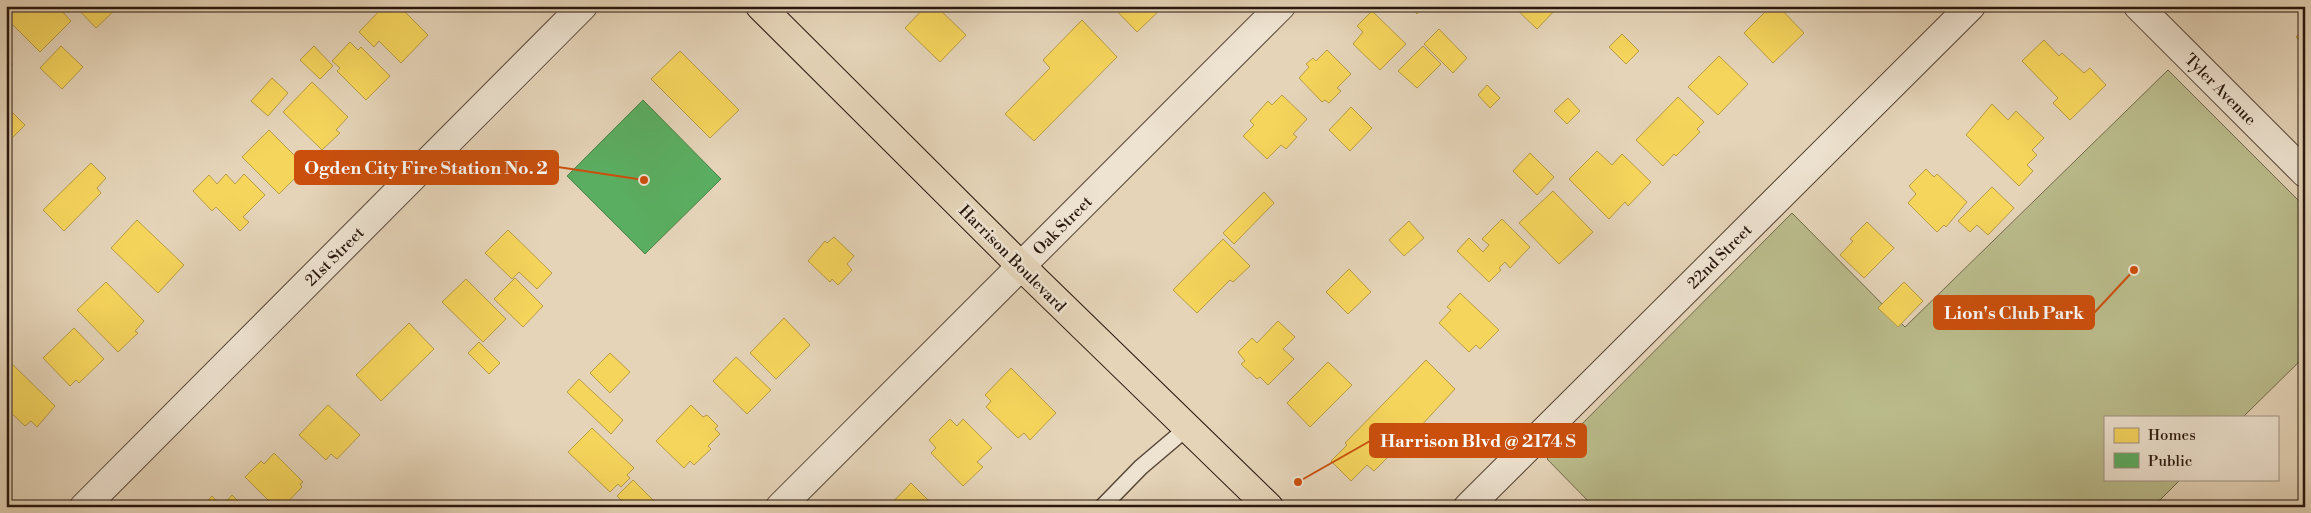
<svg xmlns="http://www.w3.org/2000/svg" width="2311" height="513" font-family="'Libre Bodoni',serif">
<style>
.green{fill:#babb8b;stroke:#72694c}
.homes{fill:#f6d55c;stroke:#b89c44}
.public{fill:#5aae61;stroke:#4b8148}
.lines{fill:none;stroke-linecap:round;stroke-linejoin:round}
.service-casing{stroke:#584638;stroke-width:18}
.minor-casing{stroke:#584638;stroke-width:30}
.primary-casing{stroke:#29170d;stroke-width:30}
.service{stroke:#eee3d1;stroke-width:15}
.minor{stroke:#eee3d1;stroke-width:28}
.primary{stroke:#e5d4b8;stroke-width:28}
.labels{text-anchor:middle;stroke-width:5;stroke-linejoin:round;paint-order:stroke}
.street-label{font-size:16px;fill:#29170d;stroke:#eee3d1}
.leader{fill:none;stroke:#cb4f0c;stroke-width:2}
.callout-dot{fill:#cb4f0c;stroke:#eee3d1;stroke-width:2}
.callout{fill:#cb4f0c;stroke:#cb4f0c;stroke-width:2}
.callout-label{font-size:18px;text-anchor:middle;font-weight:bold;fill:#fff}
</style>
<rect width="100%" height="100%" fill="#e5d4b8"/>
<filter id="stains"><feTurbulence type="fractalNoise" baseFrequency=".004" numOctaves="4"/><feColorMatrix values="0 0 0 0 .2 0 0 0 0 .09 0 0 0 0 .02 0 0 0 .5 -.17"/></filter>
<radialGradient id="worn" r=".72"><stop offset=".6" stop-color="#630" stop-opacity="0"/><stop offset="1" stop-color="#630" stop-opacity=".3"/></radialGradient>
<!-- green -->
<path class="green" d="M 2168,70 L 2305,207 L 2305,356 L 2243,417 L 2105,417 L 2105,479 L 2181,479 L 2153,507 L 1594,507 L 1547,459 L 1792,213 L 1905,327 Z"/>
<!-- homes -->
<g class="homes">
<path d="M 13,6 L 57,6 L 71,21 L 40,52 L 6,18 L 6,13 Z"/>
<path d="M 75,6 L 116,6 L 117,8 L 96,28 Z"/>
<path d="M 384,6 L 399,6 L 428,35 L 401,63 L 379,41 L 374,47 L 359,32 Z"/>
<path d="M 926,6 L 936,6 L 966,35 L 940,62 L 905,28 Z"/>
<path d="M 1112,6 L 1164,6 L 1137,32 Z"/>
<path d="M 1409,6 L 1425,6 L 1417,14 Z"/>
<path d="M 1513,6 L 1559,6 L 1537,29 Z"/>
<path d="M 1771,6 L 1778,6 L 1804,33 L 1773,63 L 1744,33 Z"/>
<path d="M 1372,11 L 1406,44 L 1380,70 L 1353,44 L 1363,32 L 1357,26 Z"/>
<path d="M 1082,20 L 1117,57 L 1034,141 L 1005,114 L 1050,68 L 1043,60 Z"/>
<path d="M 2305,28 L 2305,45 L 2296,37 Z"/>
<path d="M 1439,29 L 1467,58 L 1453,73 L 1424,44 Z"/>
<path d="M 1622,34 L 1639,51 L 1626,64 L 1609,47 Z"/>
<path d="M 2044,40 L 2059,56 L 2062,53 L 2084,73 L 2090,68 L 2106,85 L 2070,120 L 2053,103 L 2058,98 L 2022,61 Z"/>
<path d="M 350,42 L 358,50 L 361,47 L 390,76 L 366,100 L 337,71 L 340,68 L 332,61 Z"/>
<path d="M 61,46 L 83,67 L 62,89 L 40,68 Z"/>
<path d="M 314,46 L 333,66 L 320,79 L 300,60 Z"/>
<path d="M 1423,46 L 1441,64 L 1417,88 L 1398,71 Z"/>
<path d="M 1327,50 L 1351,74 L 1337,88 L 1341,91 L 1329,103 L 1325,100 L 1322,102 L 1299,78 L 1309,67 L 1306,64 L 1313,58 L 1316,61 Z"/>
<path d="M 680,51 L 739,110 L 710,138 L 651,79 Z"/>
<path d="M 1719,56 L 1748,84 L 1718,115 L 1688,87 Z"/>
<path d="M 6,57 L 13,64 L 6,71 Z"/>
<path d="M 272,78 L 288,93 L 268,116 L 251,101 Z"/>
<path d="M 312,82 L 348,117 L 336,130 L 340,133 L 322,150 L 283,112 Z"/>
<path d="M 1487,85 L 1500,98 L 1490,108 L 1478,95 Z"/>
<path d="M 1282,95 L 1307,119 L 1293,134 L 1297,137 L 1286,149 L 1281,145 L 1267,159 L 1243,136 L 1254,125 L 1250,121 L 1268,101 L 1272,105 Z"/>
<path d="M 1678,97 L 1704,122 L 1697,129 L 1700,132 L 1676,156 L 1674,154 L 1663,166 L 1636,140 Z"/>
<path d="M 1568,98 L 1580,111 L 1567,124 L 1554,111 Z"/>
<path d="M 1992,104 L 2008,120 L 2016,111 L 2044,138 L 2032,150 L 2037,155 L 2027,165 L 2033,171 L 2019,186 L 1966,135 Z"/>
<path d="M 6,106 L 25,125 L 6,144 Z"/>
<path d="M 1351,107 L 1372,128 L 1350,151 L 1329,130 Z"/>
<path d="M 269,130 L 306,167 L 279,194 L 242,157 Z"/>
<path d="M 1597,151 L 1612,165 L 1622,154 L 1651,182 L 1628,206 L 1625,202 L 1609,219 L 1569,179 Z"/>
<path d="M 1530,153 L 1554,177 L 1537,195 L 1513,171 Z"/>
<path d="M 91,163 L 106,178 L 97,188 L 101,193 L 64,231 L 43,210 Z"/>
<path d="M 1926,169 L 1934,177 L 1937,174 L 1967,202 L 1946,227 L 1944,225 L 1937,232 L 1908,203 L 1916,194 L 1909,186 Z"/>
<path d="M 226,174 L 235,184 L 244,174 L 265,195 L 243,217 L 249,222 L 240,231 L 216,207 L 212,211 L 193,191 L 209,175 L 217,184 Z"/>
<path d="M 1992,187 L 2014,208 L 1988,235 L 1977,225 L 1970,232 L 1958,221 Z"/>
<path d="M 1553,191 L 1593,232 L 1559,264 L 1519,223 Z"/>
<path d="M 1264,192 L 1274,203 L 1234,244 L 1223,233 Z"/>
<path d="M 1502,219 L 1530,247 L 1510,268 L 1505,262 L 1499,268 L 1501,270 L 1489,282 L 1457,251 L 1469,238 L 1483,252 L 1489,245 L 1482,239 Z"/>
<path d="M 137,220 L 184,265 L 158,293 L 111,248 Z"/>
<path d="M 1409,221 L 1424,238 L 1404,256 L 1389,240 Z"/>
<path d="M 1867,222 L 1894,248 L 1864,278 L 1840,255 L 1853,241 L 1850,239 Z"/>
<path d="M 508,230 L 552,273 L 537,289 L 519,272 L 512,279 L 485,253 Z"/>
<path d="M 834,237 L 854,256 L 847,264 L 852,270 L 838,285 L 832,279 L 830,282 L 808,261 L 825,241 L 827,243 Z"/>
<path d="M 1223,239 L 1250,266 L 1233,282 L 1230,280 L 1197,313 L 1173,290 Z"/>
<path d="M 1349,269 L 1371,292 L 1348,314 L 1326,292 Z"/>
<path d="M 515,278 L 543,306 L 523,327 L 494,299 Z"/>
<path d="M 466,279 L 506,319 L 483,342 L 442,302 Z"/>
<path d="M 106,282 L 144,321 L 135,331 L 138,333 L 118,352 L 77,310 Z"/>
<path d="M 1904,282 L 1923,301 L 1898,327 L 1878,308 Z"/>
<path d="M 1460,293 L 1499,330 L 1480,349 L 1476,345 L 1469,352 L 1439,323 L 1451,310 L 1447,307 Z"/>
<path d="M 784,318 L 810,345 L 776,379 L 750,353 Z"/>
<path d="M 1278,321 L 1295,337 L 1283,349 L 1294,359 L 1268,385 L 1260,377 L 1257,379 L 1241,364 L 1245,361 L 1238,352 L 1252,338 L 1257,343 Z"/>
<path d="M 409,323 L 434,349 L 381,401 L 356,375 Z"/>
<path d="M 74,328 L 104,359 L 79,383 L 76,380 L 70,386 L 43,358 Z"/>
<path d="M 479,342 L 500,363 L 489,374 L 468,353 Z"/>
<path d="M 610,353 L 630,372 L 610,393 L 590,373 Z"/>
<path d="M 736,357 L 771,390 L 747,414 L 713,381 Z"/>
<path d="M 6,358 L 55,406 L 37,427 L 31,421 L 25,426 L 9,411 L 6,414 Z"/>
<path d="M 1426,360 L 1455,389 L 1395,454 L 1393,452 L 1374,471 L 1367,465 L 1351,481 L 1331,461 L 1347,445 L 1345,443 Z"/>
<path d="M 1328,362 L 1352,385 L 1310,427 L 1287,403 Z"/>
<path d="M 1011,368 L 1056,413 L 1030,440 L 1024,433 L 1018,438 L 986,407 L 991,401 L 985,395 Z"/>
<path d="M 579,379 L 623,420 L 611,434 L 567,392 Z"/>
<path d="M 328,405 L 360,435 L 337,459 L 331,454 L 326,460 L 299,435 Z"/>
<path d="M 691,405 L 703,417 L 707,415 L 718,426 L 715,429 L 720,434 L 708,446 L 711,449 L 694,465 L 690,461 L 684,468 L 656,441 Z"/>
<path d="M 950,419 L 957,426 L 963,419 L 992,448 L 977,462 L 983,467 L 963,486 L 931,453 L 936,448 L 929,440 Z"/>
<path d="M 592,428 L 634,468 L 627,475 L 630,478 L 621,487 L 618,484 L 610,492 L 568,452 Z"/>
<path d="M 274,453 L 303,482 L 300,484 L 302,487 L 283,507 L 275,507 L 245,477 L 261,461 L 264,464 Z"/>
<path d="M 633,480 L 656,503 L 652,507 L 628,507 L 617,496 Z"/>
<path d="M 911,483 L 935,507 L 888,507 Z"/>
<path d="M 232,495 L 244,507 L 202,507 L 212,496 L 222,506 Z"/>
</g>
<!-- public -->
<path class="public" d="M 643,100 L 721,179 L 645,254 L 567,176 Z"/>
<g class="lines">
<!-- service casing -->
<g class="service-casing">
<path id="service" d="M 1102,507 L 1141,467 L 1187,428"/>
</g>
<!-- minor casing -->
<g class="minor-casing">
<g id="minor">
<path d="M 2138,6 L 2305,173"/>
<path d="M 84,507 L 583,6"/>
<path d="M 780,507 L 1281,6"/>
<path d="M 1468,507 L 1971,6"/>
</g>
</g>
<!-- primary casing -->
<g class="primary-casing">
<path id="primary" d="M 760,6 L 1021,266 L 1269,507"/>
</g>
<!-- service -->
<use href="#service" class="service"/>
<!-- minor -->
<use href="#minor" class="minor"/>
<!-- primary -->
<use href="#primary" class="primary"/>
</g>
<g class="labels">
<!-- street labels -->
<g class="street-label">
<text transform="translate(2221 89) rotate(45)" y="6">Tyler Avenue</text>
<text transform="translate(1062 225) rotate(-45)" y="6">Oak Street</text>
<text transform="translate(334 256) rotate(-45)" y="6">21st Street</text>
<text transform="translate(1719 256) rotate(-45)" y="6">22nd Street</text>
<text transform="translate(1013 258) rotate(45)" y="6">Harrison Boulevard</text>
</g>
</g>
<!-- callouts -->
<path class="leader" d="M644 180L558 167M2134 270L2094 313M1298 482L1370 441"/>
<g class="callout-dot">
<circle cx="644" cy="180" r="5"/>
<circle cx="2134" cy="270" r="5"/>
<circle cx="1298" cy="482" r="5"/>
</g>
<g class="callout">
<rect x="295" y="151" width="263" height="33" rx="5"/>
<rect x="1934" y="296" width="160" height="33" rx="5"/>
<rect x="1370" y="424" width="216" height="33" rx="5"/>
</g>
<g class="callout-label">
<text x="426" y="174">Ogden City Fire Station No. 2</text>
<text x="2014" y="319">Lion's Club Park</text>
<text x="1478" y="447">Harrison Blvd @ 2174 S</text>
</g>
<!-- margin -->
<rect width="2311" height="513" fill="none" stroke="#e5d4b8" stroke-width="25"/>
<rect x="8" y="8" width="2296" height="498" fill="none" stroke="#29170d" stroke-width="2.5"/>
<rect x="12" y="12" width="2286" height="488" fill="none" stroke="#29170d"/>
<!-- legend -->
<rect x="2104" y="416" width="175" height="65" fill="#eee3d1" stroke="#9f9183"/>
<rect x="2114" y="428" width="25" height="15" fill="#f6d55c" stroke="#9f9183"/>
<text x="2148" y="440" font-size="15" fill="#29170d">Homes</text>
<rect x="2114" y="453" width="25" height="15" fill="#5aae61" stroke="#9f9183"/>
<text x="2148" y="466" font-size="15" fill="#29170d">Public</text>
<rect width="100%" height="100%" filter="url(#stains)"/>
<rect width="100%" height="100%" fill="url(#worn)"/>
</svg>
